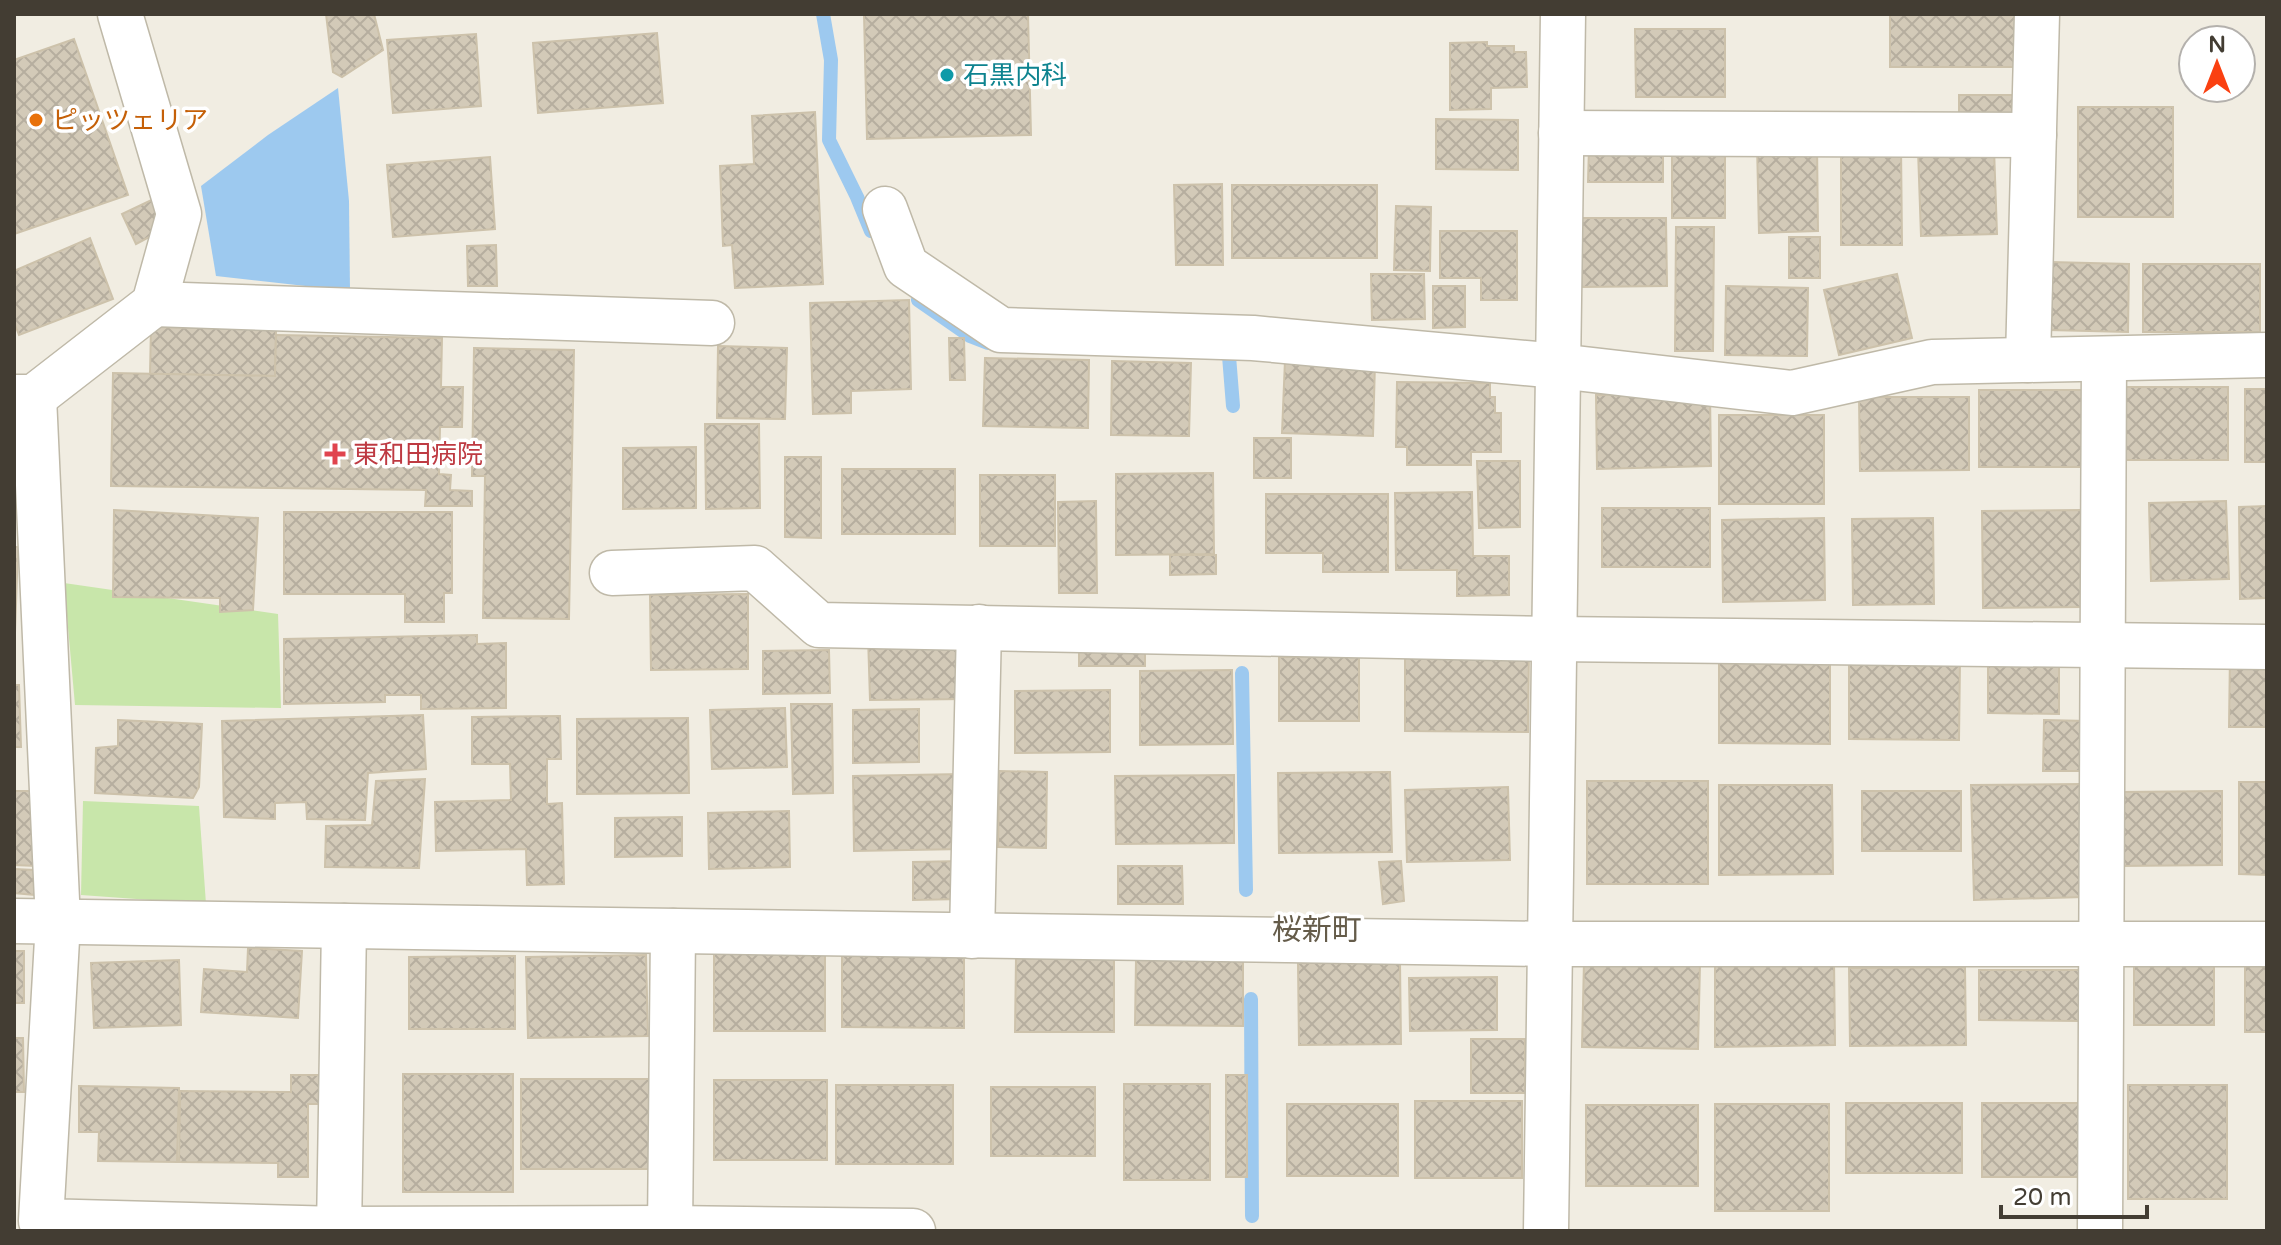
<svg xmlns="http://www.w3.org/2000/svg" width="2281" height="1245" font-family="'Varela Round','Noto Sans JP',sans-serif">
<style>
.garden{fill:#c8e6aa}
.water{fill:#9dc9ef}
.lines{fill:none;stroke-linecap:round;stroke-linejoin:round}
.stream{stroke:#9dc9ef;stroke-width:14}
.building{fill:url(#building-cross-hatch);stroke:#cdc2ab;stroke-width:2}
.street-casing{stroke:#bfb9a8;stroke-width:47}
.street{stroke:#fff;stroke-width:44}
.culture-dot{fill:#0f9aa8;stroke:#fff;stroke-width:3}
.food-dot{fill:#e8710a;stroke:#fff;stroke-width:3}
.health-dot{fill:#e0444e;stroke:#fff;stroke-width:3}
.labels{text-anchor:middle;stroke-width:7;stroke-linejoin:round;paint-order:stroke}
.culture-label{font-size:26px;fill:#0d838f;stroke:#fff;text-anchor:start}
.food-label{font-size:26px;fill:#c56008;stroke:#fff;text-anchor:start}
.health-label{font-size:26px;fill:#be3a42;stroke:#fff;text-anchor:start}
.quarter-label{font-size:30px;fill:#655c4a;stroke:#fff}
</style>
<defs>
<pattern id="building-cross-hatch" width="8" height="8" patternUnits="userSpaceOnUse" patternTransform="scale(2)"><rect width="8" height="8" fill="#d3cab8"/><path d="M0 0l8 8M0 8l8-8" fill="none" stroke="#b6ae9f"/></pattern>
</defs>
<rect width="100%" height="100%" fill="#f1ede2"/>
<!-- garden -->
<g class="garden">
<path d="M 64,583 L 278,614 L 281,708 L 75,705 Z"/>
<path d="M 83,801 L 199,806 L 206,904 L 81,895 Z"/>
</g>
<!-- water -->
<path class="water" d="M 338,88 L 349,201 L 350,291 L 216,276 L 201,186 L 268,135 Z"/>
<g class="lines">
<!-- stream -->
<g class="stream">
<path d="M 823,14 L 831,60 L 829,140 L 857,197 L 871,231"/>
<path d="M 918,300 L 970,336 L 988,343"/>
<path d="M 1229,356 L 1233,406"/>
<path d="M 1242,673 L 1246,890"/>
<path d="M 1251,999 L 1252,1216"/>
</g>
</g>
<!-- building -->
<g class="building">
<path d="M 326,14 L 374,14 L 383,50 L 342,77 L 333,72 Z"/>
<path d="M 864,14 L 1028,14 L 1031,135 L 867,139 Z"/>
<rect x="1890" y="14" width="132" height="53"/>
<path d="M 1635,29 L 1725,29 L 1725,97 L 1636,97 Z"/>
<path d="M 657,33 L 663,103 L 538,113 L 533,43 Z"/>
<path d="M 476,34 L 481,106 L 393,113 L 387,40 Z"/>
<path d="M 74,39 L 128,195 L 14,234 L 14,60 Z"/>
<path d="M 1487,42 L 1487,46 L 1514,46 L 1514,52 L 1526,52 L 1527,87 L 1491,88 L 1491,109 L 1450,110 L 1450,43 Z"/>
<rect x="1959" y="95" width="57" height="30"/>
<rect x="2078" y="107" width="95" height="110"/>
<path d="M 815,112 L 823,284 L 735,288 L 732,245 L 723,246 L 720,166 L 754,164 L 752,116 Z"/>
<path d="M 1436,119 L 1518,120 L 1518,170 L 1436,169 Z"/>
<path d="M 1817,143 L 1818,231 L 1759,233 L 1757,144 Z"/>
<path d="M 1901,145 L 1902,245 L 1841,245 L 1841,146 Z"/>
<rect x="1672" y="146" width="53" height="72"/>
<path d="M 1589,147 L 1663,147 L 1663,182 L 1588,182 Z"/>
<path d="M 1994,148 L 1997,234 L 1921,236 L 1918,150 Z"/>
<path d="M 490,157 L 495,229 L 393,237 L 387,165 Z"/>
<path d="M 1222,184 L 1223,265 L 1176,265 L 1174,185 Z"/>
<rect x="1232" y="185" width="145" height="73"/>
<path d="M 158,197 L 168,227 L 136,244 L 122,214 Z"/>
<path d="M 1396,206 L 1431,207 L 1430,271 L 1394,270 Z"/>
<path d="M 1581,218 L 1666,218 L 1667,286 L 1582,287 Z"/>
<path d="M 1676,227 L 1714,227 L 1713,351 L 1675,351 Z"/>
<path d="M 1440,231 L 1517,231 L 1517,300 L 1481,300 L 1481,278 L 1440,278 Z"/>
<rect x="1789" y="237" width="31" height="41"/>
<path d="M 90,238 L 113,299 L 19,335 L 14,322 L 14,271 Z"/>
<path d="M 496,245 L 497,286 L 468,286 L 467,246 Z"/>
<path d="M 2050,262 L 2129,264 L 2128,332 L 2049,330 Z"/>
<rect x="2143" y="264" width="117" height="68"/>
<path d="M 1371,274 L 1424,274 L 1425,319 L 1372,320 Z"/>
<path d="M 1897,274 L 1912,338 L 1839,355 L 1824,290 Z"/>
<path d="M 1433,286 L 1465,286 L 1465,327 L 1433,328 Z"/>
<path d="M 1726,286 L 1808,288 L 1807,356 L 1725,355 Z"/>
<path d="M 909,300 L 911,389 L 851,391 L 851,413 L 813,414 L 810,303 Z"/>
<path d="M 151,327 L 276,329 L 275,376 L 150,374 Z"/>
<path d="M 276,335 L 442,338 L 441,387 L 463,387 L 462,427 L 440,427 L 439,474 L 451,475 L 450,490 L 472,491 L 472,506 L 425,506 L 426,490 L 111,486 L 113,373 L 275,376 Z"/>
<path d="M 949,338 L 964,338 L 965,380 L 950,380 Z"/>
<path d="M 718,346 L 787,348 L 785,419 L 717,418 Z"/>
<path d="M 474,348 L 574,350 L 569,619 L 483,618 L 485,476 L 472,476 Z"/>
<path d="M 985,358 L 1089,360 L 1088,428 L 983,426 Z"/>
<path d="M 1285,360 L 1375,363 L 1373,436 L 1282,433 Z"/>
<path d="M 1112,361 L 1191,363 L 1189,436 L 1111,435 Z"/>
<path d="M 1397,382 L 1490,383 L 1490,397 L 1495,397 L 1495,413 L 1501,413 L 1501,452 L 1471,452 L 1471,465 L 1407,465 L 1407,447 L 1396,447 Z"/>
<rect x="2124" y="387" width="104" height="73"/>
<rect x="2245" y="389" width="22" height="73"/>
<rect x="1979" y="390" width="110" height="77"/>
<path d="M 1710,393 L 1711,466 L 1597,469 L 1596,395 Z"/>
<path d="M 1859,397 L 1969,397 L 1969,470 L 1860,471 Z"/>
<rect x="1719" y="415" width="105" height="89"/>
<path d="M 705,424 L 759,424 L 760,508 L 706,509 Z"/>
<rect x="1254" y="438" width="37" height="40"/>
<path d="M 696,447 L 696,508 L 623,509 L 623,448 Z"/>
<path d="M 785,457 L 821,457 L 821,538 L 785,537 Z"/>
<path d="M 1477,461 L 1520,461 L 1520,527 L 1479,528 Z"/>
<rect x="842" y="469" width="113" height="65"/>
<path d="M 1213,473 L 1214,554 L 1116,555 L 1116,474 Z"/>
<rect x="980" y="475" width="75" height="71"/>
<path d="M 1472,492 L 1473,556 L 1509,556 L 1509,595 L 1457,596 L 1457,570 L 1396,570 L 1395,493 Z"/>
<path d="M 1266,494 L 1388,494 L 1388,572 L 1323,572 L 1323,553 L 1266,553 Z"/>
<path d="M 1096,501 L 1097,593 L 1059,593 L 1058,502 Z"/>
<path d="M 2226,501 L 2229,579 L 2151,581 L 2149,503 Z"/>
<path d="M 2267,506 L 2267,598 L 2240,599 L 2239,507 Z"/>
<rect x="1602" y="508" width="108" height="59"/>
<path d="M 114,510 L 258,518 L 253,610 L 220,612 L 220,598 L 113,597 Z"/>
<path d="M 2081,510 L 2083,607 L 1983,608 L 1982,511 Z"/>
<path d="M 284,512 L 452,512 L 452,593 L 444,593 L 444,622 L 405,622 L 405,594 L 284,594 Z"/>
<path d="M 1824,518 L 1825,600 L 1723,602 L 1722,520 Z"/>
<path d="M 1933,518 L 1934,604 L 1853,605 L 1852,519 Z"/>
<path d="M 14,547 L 18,547 L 15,633 L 14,633 Z"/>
<path d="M 1170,555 L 1216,555 L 1216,574 L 1170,575 Z"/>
<path d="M 748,594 L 748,669 L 651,670 L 650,595 Z"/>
<path d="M 477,635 L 477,644 L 506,643 L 506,708 L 421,709 L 421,695 L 385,695 L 385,702 L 284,704 L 284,639 Z"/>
<path d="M 968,635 L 969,699 L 870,700 L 868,636 Z"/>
<rect x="1079" y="640" width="66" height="26"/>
<path d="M 1405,647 L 1529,648 L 1528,732 L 1405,731 Z"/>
<path d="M 1719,648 L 1830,648 L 1830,744 L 1719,743 Z"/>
<path d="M 829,650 L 830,693 L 763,694 L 763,651 Z"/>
<path d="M 1988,653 L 2059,654 L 2059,714 L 1988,713 Z"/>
<path d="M 2230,653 L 2267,654 L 2267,727 L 2229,727 Z"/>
<path d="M 1359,656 L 1359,721 L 1279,721 L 1279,657 Z"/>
<path d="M 1849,658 L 1960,659 L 1959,740 L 1849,739 Z"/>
<path d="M 1232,670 L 1233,744 L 1140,745 L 1140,671 Z"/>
<path d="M 14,685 L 19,685 L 21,747 L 14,747 Z"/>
<path d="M 1110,690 L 1110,752 L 1015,753 L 1015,691 Z"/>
<path d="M 791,704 L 832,704 L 833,793 L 793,794 Z"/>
<path d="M 785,708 L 787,767 L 712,769 L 710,710 Z"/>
<path d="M 919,709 L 919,762 L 853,763 L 853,710 Z"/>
<path d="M 423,715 L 426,769 L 368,773 L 365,820 L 307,819 L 306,802 L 275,803 L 275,819 L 224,817 L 222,721 Z"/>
<path d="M 560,716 L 561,759 L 547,759 L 547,804 L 562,803 L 564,884 L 527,885 L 526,849 L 436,851 L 435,802 L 511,800 L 510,764 L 472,764 L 472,717 Z"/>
<path d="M 688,718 L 689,793 L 577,794 L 577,719 Z"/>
<path d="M 118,720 L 202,724 L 199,787 L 193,798 L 95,793 L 96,748 L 118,746 Z"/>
<path d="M 2044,720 L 2087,721 L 2086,771 L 2043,771 Z"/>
<path d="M 999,771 L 1047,772 L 1046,848 L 998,847 Z"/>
<path d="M 1390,772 L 1392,852 L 1279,853 L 1278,773 Z"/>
<path d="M 962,774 L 963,849 L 854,851 L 853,776 Z"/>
<path d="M 1234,775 L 1234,843 L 1116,844 L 1115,776 Z"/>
<path d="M 425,779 L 419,868 L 325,867 L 326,826 L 372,825 L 376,781 Z"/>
<rect x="1587" y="781" width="121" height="103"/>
<path d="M 2239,782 L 2267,782 L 2267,875 L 2239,874 Z"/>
<path d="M 2081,784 L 2083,897 L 1974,900 L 1971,785 Z"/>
<path d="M 1719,785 L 1832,785 L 1833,874 L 1719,875 Z"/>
<path d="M 1508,787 L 1510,860 L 1407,862 L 1405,790 Z"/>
<path d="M 14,791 L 33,791 L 36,866 L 14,865 Z"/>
<rect x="1862" y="791" width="99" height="60"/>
<path d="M 2222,791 L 2222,865 L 2119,866 L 2119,792 Z"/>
<path d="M 789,811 L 790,867 L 709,869 L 708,813 Z"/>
<path d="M 682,817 L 682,856 L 615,857 L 615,818 Z"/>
<path d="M 962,861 L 962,899 L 913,900 L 913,862 Z"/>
<path d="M 1401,861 L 1404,901 L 1383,904 L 1379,862 Z"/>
<path d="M 1118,866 L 1182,866 L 1183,904 L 1118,904 Z"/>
<path d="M 14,869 L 34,870 L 34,895 L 14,893 Z"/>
<path d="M 248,948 L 302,951 L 298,1018 L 201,1012 L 204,969 L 247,972 Z"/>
<rect x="14" y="951" width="10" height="52"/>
<rect x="714" y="951" width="111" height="80"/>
<path d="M 842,951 L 964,951 L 964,1028 L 842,1027 Z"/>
<path d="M 646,955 L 648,1036 L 528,1038 L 526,957 Z"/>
<path d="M 515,956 L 515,1029 L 409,1029 L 409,957 Z"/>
<path d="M 1016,958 L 1114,959 L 1114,1032 L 1015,1032 Z"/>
<path d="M 1834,959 L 1835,1045 L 1715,1047 L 1715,960 Z"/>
<path d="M 179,960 L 181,1025 L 94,1028 L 91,963 Z"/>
<path d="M 1136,960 L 1243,960 L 1243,1026 L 1135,1025 Z"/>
<rect x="2134" y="960" width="80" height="65"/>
<rect x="2245" y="960" width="22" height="72"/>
<path d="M 1584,961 L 1700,964 L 1698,1049 L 1582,1047 Z"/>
<path d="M 1400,962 L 1401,1044 L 1299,1045 L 1298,963 Z"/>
<path d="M 1965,967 L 1966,1045 L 1850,1046 L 1849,968 Z"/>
<path d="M 1979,970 L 2079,970 L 2079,1021 L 1979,1020 Z"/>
<path d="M 1497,977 L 1497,1030 L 1410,1031 L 1409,978 Z"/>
<path d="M 14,1038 L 23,1038 L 24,1092 L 14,1092 Z"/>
<rect x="1471" y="1039" width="54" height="54"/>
<rect x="403" y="1074" width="110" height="118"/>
<path d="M 291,1075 L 323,1075 L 323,1104 L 308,1104 L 308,1177 L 278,1177 L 278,1163 L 179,1162 L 180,1091 L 291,1092 Z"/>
<rect x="1226" y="1075" width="21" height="102"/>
<rect x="521" y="1079" width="128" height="90"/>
<rect x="714" y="1080" width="113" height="80"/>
<rect x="1124" y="1084" width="86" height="96"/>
<rect x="836" y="1085" width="117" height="79"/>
<rect x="2128" y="1085" width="99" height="114"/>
<path d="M 79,1086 L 179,1088 L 177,1162 L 98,1161 L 99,1132 L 79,1132 Z"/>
<rect x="991" y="1087" width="104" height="69"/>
<rect x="1415" y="1101" width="107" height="77"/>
<rect x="1846" y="1103" width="116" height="70"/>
<rect x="1982" y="1103" width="97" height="74"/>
<rect x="1287" y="1104" width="111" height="72"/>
<rect x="1715" y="1104" width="114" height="107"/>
<rect x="1586" y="1105" width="112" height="81"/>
</g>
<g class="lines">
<!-- street casing -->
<g class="street-casing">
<g id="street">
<path d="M 1561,133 L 2034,135"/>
<path d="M 885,209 L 906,266 L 1001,330 L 1253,338 L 1558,366 L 1792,393 L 1932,362 L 2267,355"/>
<path d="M 154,304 L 712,323"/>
<path d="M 2028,360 L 2037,14"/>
<path d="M 14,397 L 34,397 L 154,304 L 179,214 L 120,14"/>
<path d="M 34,397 L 58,922 L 41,1221 L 339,1229 L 670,1228 L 913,1231"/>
<path d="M 612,573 L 755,568 L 819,625 L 1554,639 L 2267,647"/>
<path d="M 14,921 L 1550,944 L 2267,944"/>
<path d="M 972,936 L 979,627"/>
<path d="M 339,1231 L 344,926"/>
<path d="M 670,1231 L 673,931"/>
<path d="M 1546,1231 L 1563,14"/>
<path d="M 2100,1231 L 2104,359"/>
</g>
</g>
<!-- street -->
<use href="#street" class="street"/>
</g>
<!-- markers -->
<circle class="culture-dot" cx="947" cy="75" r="8"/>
<circle class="food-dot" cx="36" cy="120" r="8"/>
<path class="health-dot" d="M331 442h8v8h8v8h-8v8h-8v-8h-8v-8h8z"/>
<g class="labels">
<!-- culture labels -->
<g class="culture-label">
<text x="963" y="84">石黒内科</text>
</g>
<!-- food labels -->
<g class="food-label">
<text x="52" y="129">ピッツェリア</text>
</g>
<!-- health labels -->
<g class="health-label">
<text x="353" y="463">東和田病院</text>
</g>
<!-- quarter labels -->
<g class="quarter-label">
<text x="1317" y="940">桜新町</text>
</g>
</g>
<!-- border -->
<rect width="2281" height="1245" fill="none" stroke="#433d33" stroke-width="32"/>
<!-- north arrow -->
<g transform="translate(2217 64)"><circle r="38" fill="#ffffff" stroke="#b4b1ad" stroke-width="2"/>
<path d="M0-6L14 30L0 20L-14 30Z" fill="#fa4011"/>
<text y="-12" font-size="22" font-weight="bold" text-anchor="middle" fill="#433d33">N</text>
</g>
<!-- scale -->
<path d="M2001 1205v12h146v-12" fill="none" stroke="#433d33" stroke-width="4"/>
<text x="2013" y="1205" font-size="24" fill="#433d33" stroke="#ffffff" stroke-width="6" paint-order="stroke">20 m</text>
</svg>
